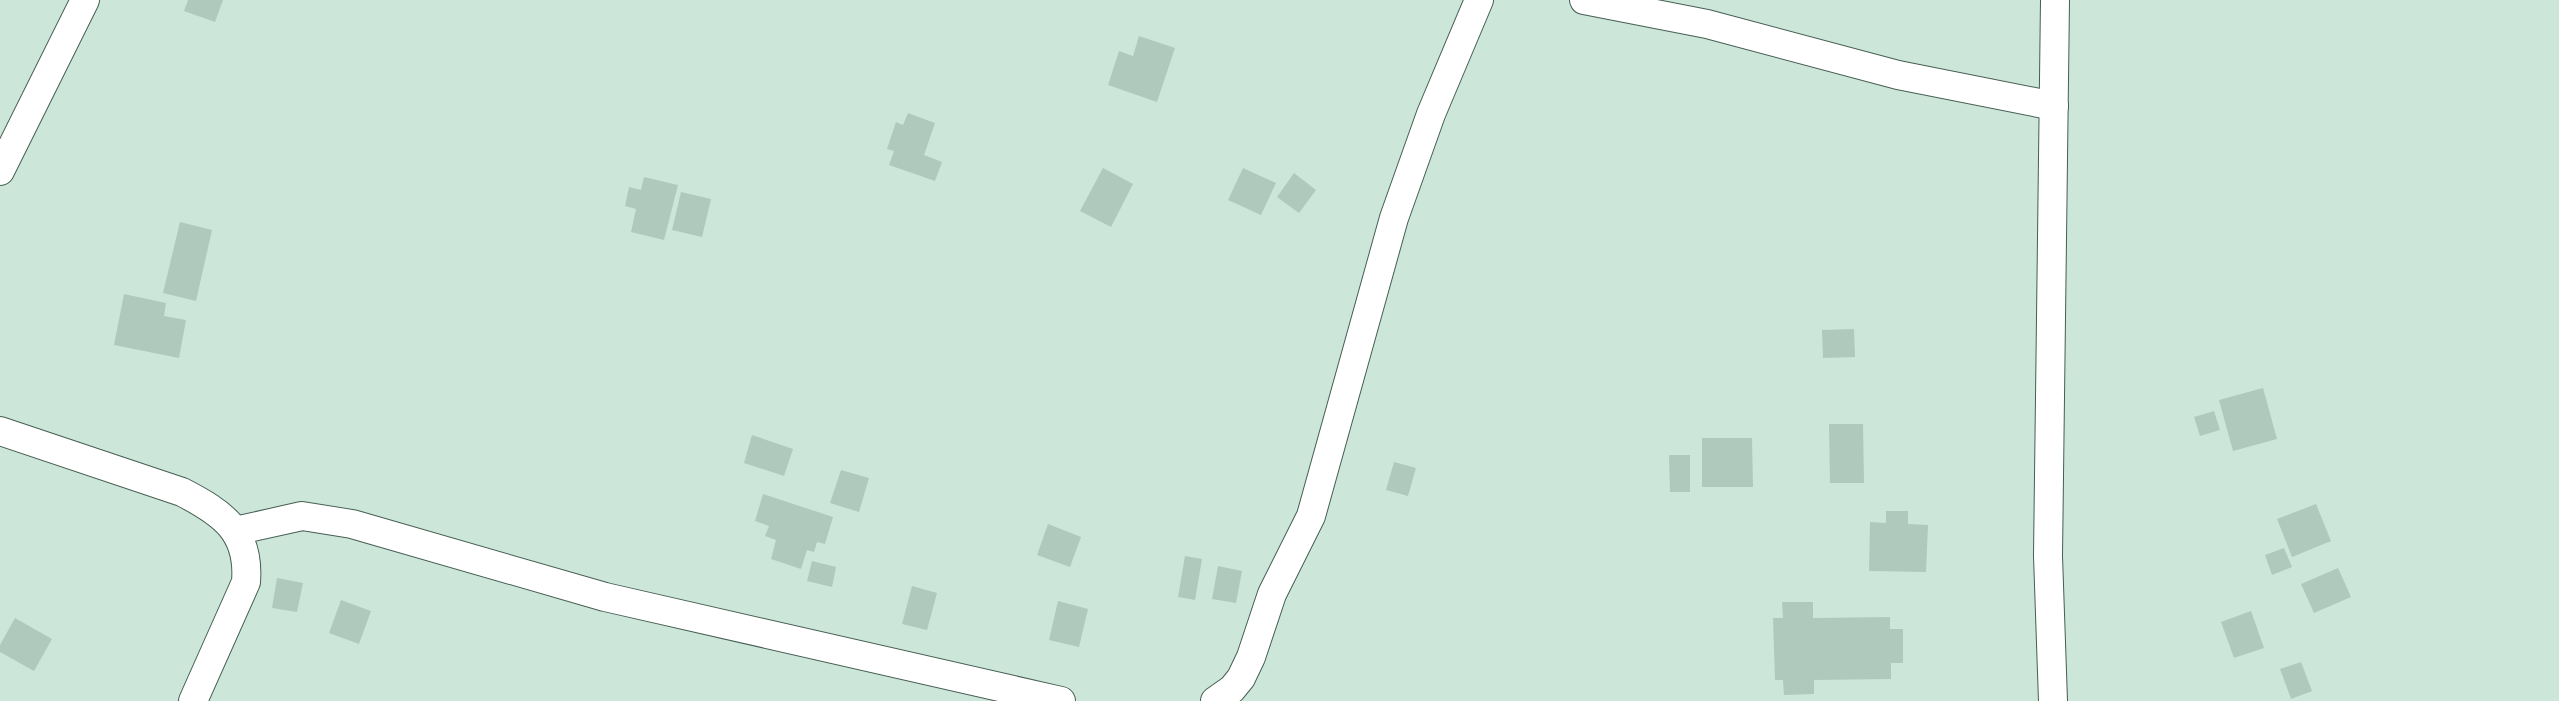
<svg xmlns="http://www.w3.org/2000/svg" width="2559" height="701" font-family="Manrope,sans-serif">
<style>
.building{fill:#afc9bd}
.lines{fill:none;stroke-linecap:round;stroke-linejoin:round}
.minor-casing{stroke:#465e53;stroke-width:30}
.minor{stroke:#fff;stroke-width:28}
</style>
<rect width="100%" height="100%" fill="#cce7da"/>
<!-- building -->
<g class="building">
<path d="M 188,0 L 223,0 L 215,22 L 184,11 Z"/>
<path d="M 1139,36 L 1175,48 L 1157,102 L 1108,85 L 1119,51 L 1133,56 Z"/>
<path d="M 908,113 L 935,123 L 924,155 L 942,162 L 935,181 L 889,165 L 894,151 L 887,149 L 896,122 L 903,125 Z"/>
<path d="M 1103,168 L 1133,184 L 1111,227 L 1080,211 Z"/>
<path d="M 1243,168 L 1276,183 L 1261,215 L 1228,200 Z"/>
<path d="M 1294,173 L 1316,190 L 1299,213 L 1277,197 Z"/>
<path d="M 644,177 L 678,185 L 664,240 L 631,232 L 636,209 L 625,206 L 629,187 L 641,190 Z"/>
<path d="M 681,192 L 711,199 L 702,237 L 672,230 Z"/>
<path d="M 180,222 L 212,230 L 196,301 L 163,293 Z"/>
<path d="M 124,294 L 166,303 L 164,316 L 186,320 L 179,358 L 114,345 Z"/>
<path d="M 1854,329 L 1855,357 L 1823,358 L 1822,330 Z"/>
<path d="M 2263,388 L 2277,439 L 2233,451 L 2219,400 Z"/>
<path d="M 2214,411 L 2220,430 L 2200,436 L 2194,417 Z"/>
<path d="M 1829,424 L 1863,424 L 1864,483 L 1830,483 Z"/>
<path d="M 752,435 L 793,449 L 784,476 L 744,463 Z"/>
<path d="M 1702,438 L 1752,438 L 1753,487 L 1702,487 Z"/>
<path d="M 1669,455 L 1690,455 L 1690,492 L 1670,492 Z"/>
<path d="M 1394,462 L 1416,468 L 1408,496 L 1386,490 Z"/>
<path d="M 841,470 L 869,478 L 859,512 L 830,503 Z"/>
<path d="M 763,494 L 833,517 L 825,544 L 817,542 L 814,552 L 807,550 L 801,569 L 771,559 L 776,540 L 765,536 L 769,526 L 755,521 Z"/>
<path d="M 2316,504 L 2331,541 L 2292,557 L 2277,519 Z"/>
<path d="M 1886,511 L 1908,511 L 1908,524 L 1928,525 L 1926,572 L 1869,571 L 1870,522 L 1886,523 Z"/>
<path d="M 1048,524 L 1081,537 L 1070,567 L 1037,555 Z"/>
<path d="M 2284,548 L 2292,567 L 2272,575 L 2265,555 Z"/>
<path d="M 1185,556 L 1202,559 L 1195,600 L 1178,597 Z"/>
<path d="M 812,561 L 836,567 L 832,587 L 807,581 Z"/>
<path d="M 1218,566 L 1242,571 L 1236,603 L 1212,599 Z"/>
<path d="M 2338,568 L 2351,597 L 2314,613 L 2301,584 Z"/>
<path d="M 277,578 L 303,583 L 297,612 L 272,608 Z"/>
<path d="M 912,586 L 937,593 L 927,630 L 902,624 Z"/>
<path d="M 341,600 L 371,611 L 359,644 L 329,633 Z"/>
<path d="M 1058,601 L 1088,609 L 1079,647 L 1049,640 Z"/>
<path d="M 1782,602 L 1813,602 L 1813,618 L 1890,617 L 1890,629 L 1903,629 L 1903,663 L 1891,663 L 1891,679 L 1814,680 L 1814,694 L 1784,695 L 1783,680 L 1775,680 L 1773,618 L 1783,618 Z"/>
<path d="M 2251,611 L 2264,648 L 2234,658 L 2221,622 Z"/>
<path d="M 15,618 L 52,639 L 34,671 L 0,652 L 0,645 Z"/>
<path d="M 2301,662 L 2312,691 L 2291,699 L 2280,669 Z"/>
</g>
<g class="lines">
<!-- minor casing -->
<g class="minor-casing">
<g id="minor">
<path d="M 1584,0 L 1707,24 L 1898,75 L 2054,106"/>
<path d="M 0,171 L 85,0"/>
<path d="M 0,431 L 182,492 C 223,513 250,532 246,582 L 193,701"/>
<path d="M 235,531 L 302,516 L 352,524 L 605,597 L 1061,701"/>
<path d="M 1215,701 L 1232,689 L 1241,678 L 1251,657 L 1272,594 L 1311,516 L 1394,218 L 1431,114 L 1479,0"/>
<path d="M 2053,701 L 2048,556 L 2055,0"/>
</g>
</g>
<!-- minor -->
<use href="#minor" class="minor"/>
</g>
</svg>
